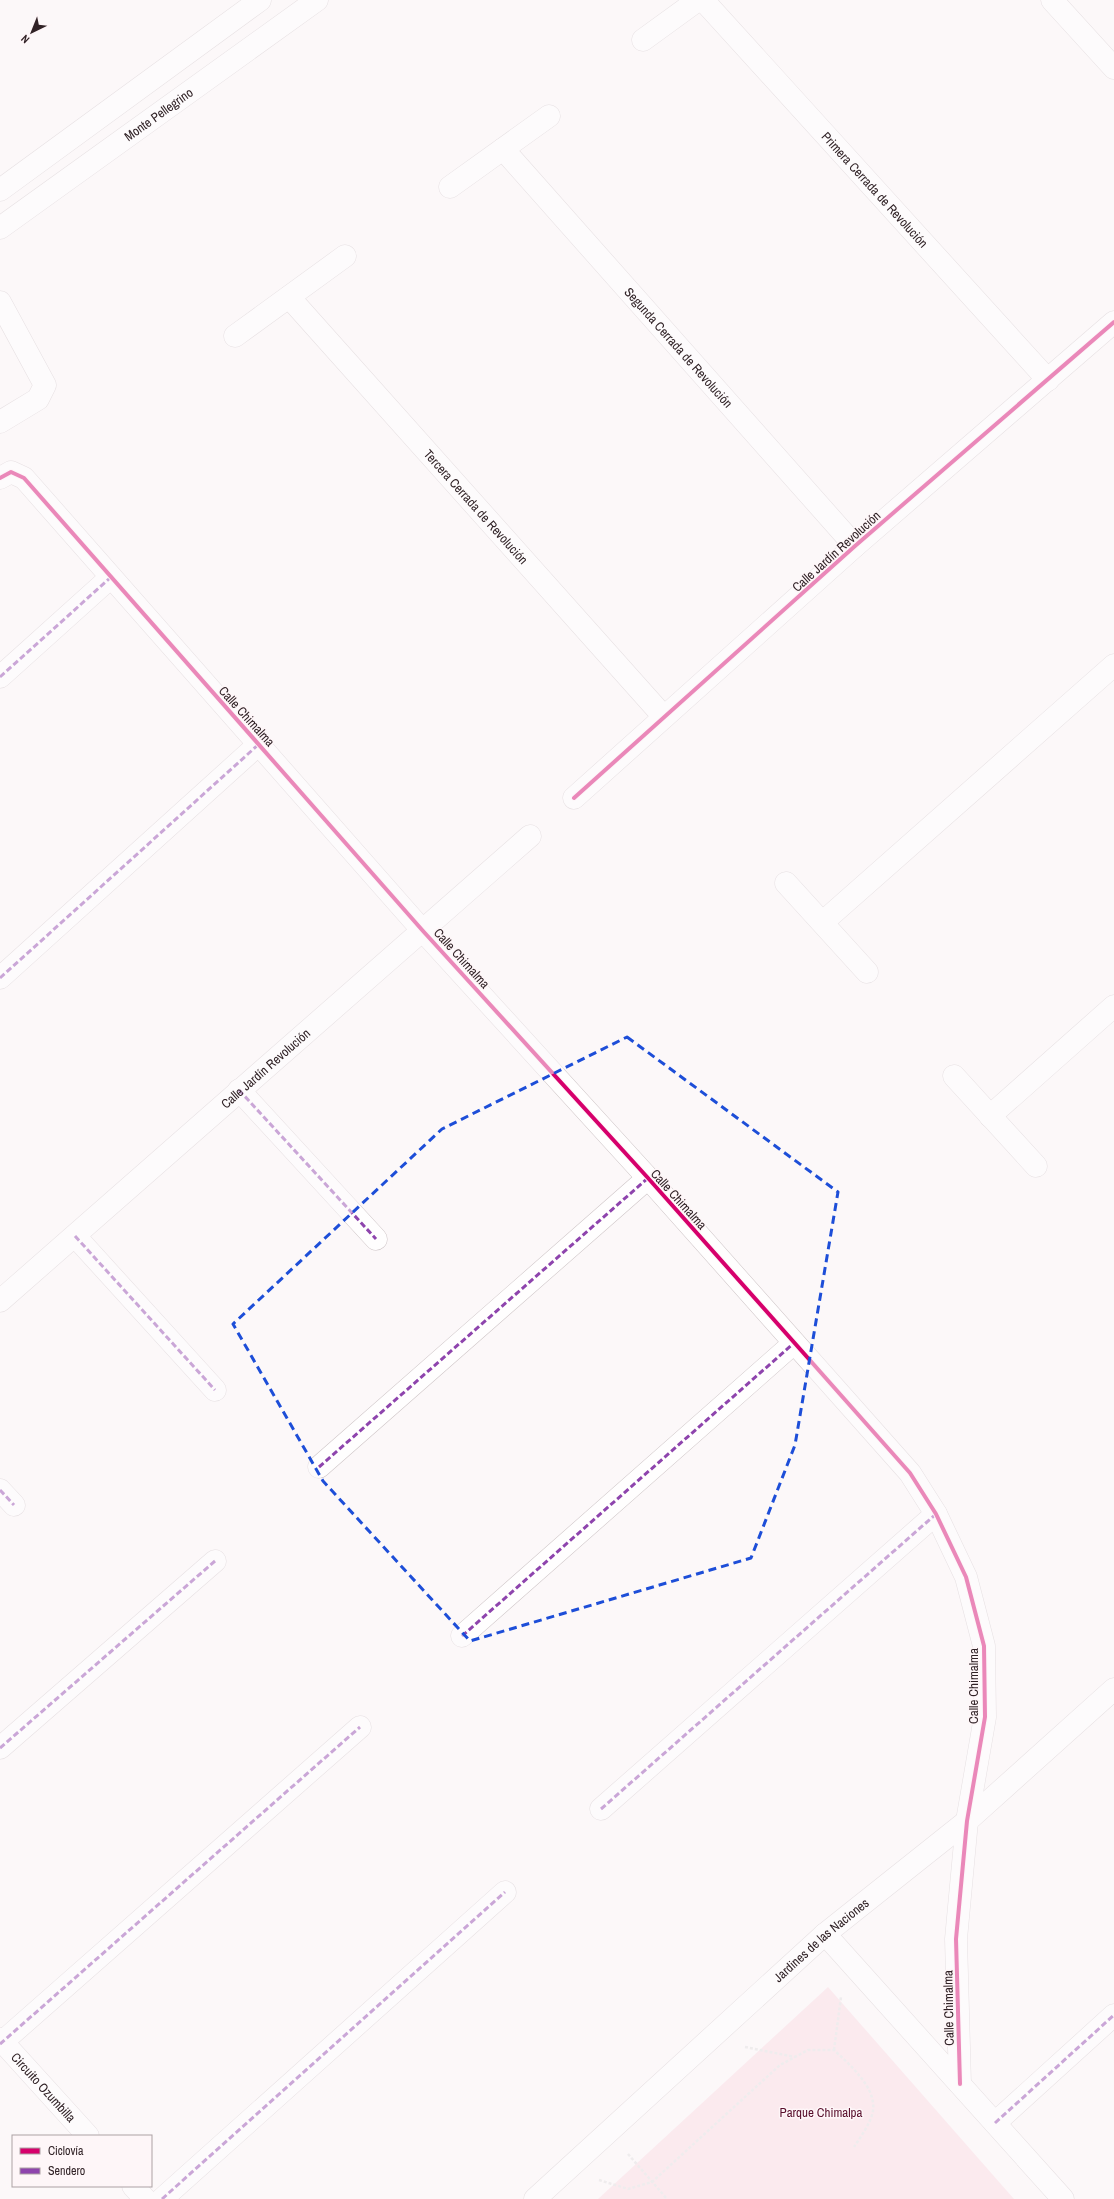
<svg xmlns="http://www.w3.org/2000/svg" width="1114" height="2199" font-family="'Archivo Narrow',sans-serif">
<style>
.green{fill:#fadae1}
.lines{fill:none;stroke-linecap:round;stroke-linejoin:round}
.street-casing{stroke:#cdc4c6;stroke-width:23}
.path{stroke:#dfdede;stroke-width:2.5;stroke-dasharray:3 2;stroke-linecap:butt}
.street{stroke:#fffefe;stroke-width:22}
.quiet{stroke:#8e44ad;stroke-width:3;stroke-dasharray:6 3;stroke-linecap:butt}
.cycleway-casing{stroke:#fef6f8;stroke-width:6}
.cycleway{stroke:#d6006c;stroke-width:4}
.marked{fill:none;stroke:#1d4ed8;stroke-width:3;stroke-dasharray:8 5;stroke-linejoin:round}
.labels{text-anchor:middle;stroke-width:3;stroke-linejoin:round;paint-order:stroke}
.street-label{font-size:13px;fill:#302226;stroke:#fef6f8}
.park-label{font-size:13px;fill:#580e2b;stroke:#fef6f8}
</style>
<rect width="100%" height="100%" fill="#fcf8f9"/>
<!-- green -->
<path class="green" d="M 828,1987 L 1014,2199 L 598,2199 Z"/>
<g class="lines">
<!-- street casing -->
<g class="street-casing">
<g id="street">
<path id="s1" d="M 703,0 L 1048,380"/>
<path d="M 1052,0 L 1114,68"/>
<path d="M 643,40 L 698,0"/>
<path id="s2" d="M 503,149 L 855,546"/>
<path d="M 450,187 L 549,116"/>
<path d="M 0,190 L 260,0"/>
<path id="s3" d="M 0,228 L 317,0"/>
<path id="s4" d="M 289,297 L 664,717"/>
<path d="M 0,302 L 45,385 L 38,399 L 0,422"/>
<path d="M 235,336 L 345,256"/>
<path d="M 0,478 L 11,472 L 24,478 L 423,931 L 648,1178 L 910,1473 L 936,1514 L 966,1577 L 984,1646 L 985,1717 L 967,1821 L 956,1939 L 960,2084"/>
<path d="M 0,677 L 110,578"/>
<path d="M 574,798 L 855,546 L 1114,322"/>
<path d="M 786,883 L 867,972"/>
<path d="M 823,922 L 1114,665"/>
<path d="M 0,978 L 259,744"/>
<path d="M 954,1076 L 1036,1166"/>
<path d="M 239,1090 L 376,1239"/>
<path d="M 990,1116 L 1114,1006"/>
<path d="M 75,1236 L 215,1390"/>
<path id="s5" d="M 0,1301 L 530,836"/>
<path d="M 319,1467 L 648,1178"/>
<path d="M 0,1490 L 14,1505"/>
<path d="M 462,1636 L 794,1343"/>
<path d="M 0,1748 L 215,1561"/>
<path d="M 601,1809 L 936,1514"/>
<path d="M 825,1934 L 1063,2199"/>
<path id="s6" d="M 0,2039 L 88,2136"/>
<path d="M 0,2044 L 360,1727"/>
<path d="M 995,2123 L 1114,2015"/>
<path d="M 133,2186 L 145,2199"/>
<path d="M 162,2199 L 505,1892"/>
<path id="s7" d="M 535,2199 L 825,1934 L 967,1821 L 1114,1689"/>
</g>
</g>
<!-- path -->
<g class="path">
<path d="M 745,2047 L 795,2057"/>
<path d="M 834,2050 L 841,1997"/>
<path d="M 628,2154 L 667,2199"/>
<path d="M 599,2180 L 628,2189 L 652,2182 L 780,2065 L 808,2050 L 834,2050 C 851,2066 882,2092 871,2118 C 867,2128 860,2138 854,2147"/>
</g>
<!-- street -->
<use href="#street" class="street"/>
<!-- quiet -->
<g class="quiet">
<path d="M 0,677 L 110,578"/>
<path d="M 0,978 L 259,744"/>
<path d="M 239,1090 L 376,1239"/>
<path d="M 75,1236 L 215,1390"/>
<path d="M 319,1467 L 648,1178"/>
<path d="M 0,1490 L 14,1505"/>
<path d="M 462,1636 L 794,1343"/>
<path d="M 0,1748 L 215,1561"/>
<path d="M 601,1809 L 936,1514"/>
<path d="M 0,2044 L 360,1727"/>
<path d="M 995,2123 L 1114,2015"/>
<path d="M 162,2199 L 505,1892"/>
</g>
<!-- cycleway casing -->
<g class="cycleway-casing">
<g id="cycleway">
<path d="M 0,478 L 11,472 L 24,478 L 423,931 L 648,1178 L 910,1473 L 936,1514 L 966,1577 L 984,1646 L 985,1717 L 967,1821 L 956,1939 L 960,2084"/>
<path d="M 574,798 L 855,546 L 1114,322"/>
</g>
</g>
<!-- cycleway -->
<use href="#cycleway" class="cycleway"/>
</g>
<!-- marked area -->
<path d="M0 0H1114V2199H0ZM 627,1037 L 838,1192 L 795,1445 L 751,1558 L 470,1641 L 323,1481 L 233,1324 L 442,1129 Z" fill="#fcf8f9" fill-opacity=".55" fill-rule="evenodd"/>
<path class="marked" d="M 627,1037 L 838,1192 L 795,1445 L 751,1558 L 470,1641 L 323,1481 L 233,1324 L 442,1129 Z"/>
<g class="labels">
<!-- street labels -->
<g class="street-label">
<text dy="5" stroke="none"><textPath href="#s3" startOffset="195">Monte Pellegrino</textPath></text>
<text dy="5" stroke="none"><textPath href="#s1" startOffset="256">Primera Cerrada de Revolución</textPath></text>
<text dy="5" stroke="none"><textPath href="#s2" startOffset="265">Segunda Cerrada de Revolución</textPath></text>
<text dy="5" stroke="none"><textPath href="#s4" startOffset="281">Tercera Cerrada de Revolución</textPath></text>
<text transform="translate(836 551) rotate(-42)" y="5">Calle Jardín Revolución</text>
<text transform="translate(247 716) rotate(48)" y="5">Calle Chimalma</text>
<text transform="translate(462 958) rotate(48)" y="5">Calle Chimalma</text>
<text dy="5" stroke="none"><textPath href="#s5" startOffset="353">Calle Jardín Revolución</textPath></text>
<text transform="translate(679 1199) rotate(48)" y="5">Calle Chimalma</text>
<text transform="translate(973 1686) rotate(-90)" y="5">Calle Chimalma</text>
<text dy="5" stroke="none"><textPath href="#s7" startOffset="386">Jardines de las Naciones</textPath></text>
<text transform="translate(948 2008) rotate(-91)" y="5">Calle Chimalma</text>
<text dy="5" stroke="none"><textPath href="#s6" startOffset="65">Circuito Ozumbilla</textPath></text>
</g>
<!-- park labels -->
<g class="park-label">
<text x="821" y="2117">Parque Chimalpa</text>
</g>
</g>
<!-- legend -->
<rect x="12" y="2135" width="140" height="52" fill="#fef6f8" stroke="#aca1a4"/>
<rect x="20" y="2148" width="20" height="6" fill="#d6006c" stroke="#aca1a4"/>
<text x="48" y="2155" font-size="12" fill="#302226">Ciclovía</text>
<rect x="20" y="2168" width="20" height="6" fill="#8e44ad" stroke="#aca1a4"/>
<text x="48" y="2175" font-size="12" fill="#302226">Sendero</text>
<!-- north arrow -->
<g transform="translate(32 32) rotate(223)" stroke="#fef6f8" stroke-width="3" paint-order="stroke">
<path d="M0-3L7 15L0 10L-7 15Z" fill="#302226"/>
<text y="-6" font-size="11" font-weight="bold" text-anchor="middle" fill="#302226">N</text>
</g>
</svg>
